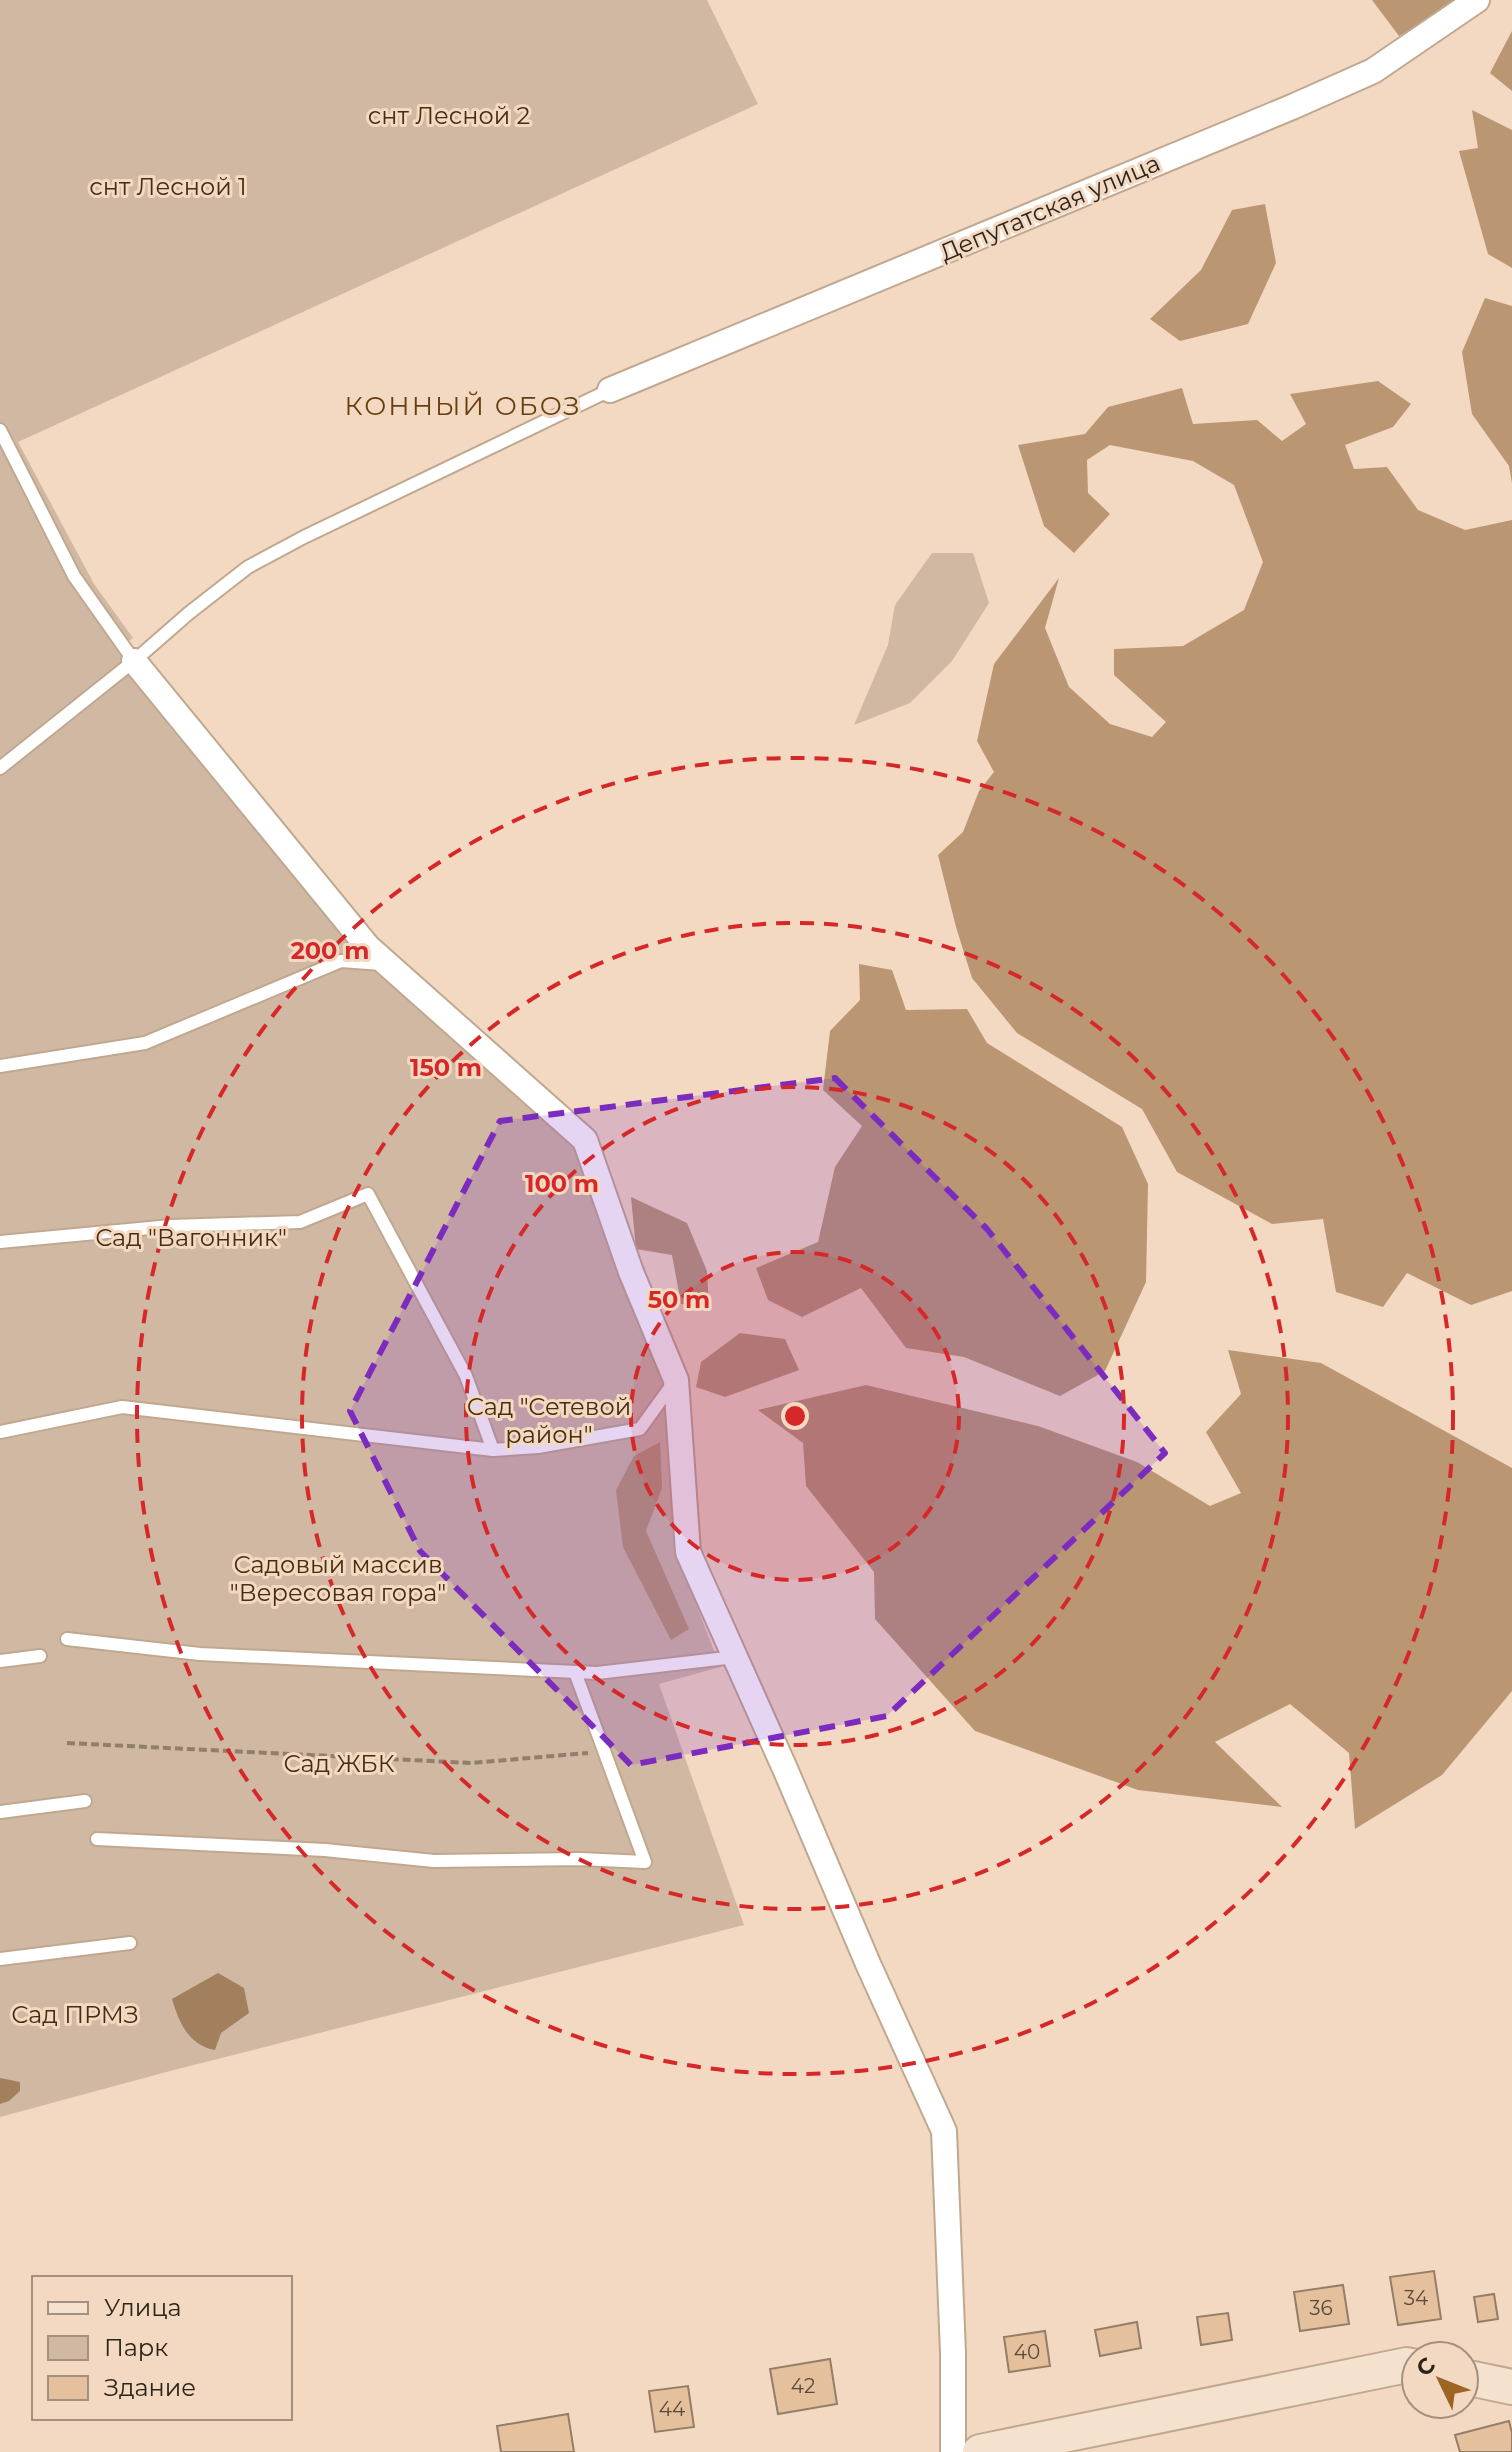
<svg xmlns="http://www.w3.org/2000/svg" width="1512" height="2452" font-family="Montserrat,sans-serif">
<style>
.green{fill:#d0b8a2}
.forest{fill:#ba9673}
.water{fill:#a27f5d}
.building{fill:#e5c09c;stroke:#957e67;stroke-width:2}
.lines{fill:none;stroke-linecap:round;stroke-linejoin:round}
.lane-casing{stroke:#c0a890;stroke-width:16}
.street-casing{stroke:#c0a890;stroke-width:28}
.secondary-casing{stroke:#c0a890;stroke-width:38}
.path{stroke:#907e6e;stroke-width:4;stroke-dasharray:8 4;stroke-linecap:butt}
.lane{stroke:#fff;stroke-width:12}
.street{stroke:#fff;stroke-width:24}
.secondary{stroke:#f5e2ce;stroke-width:34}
.marked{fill:#7b2cbf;fill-opacity:0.2;stroke:#7b2cbf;stroke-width:6;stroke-dasharray:16 10;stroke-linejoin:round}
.ring{fill:none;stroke:#d62828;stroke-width:4;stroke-dasharray:14 10}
.labels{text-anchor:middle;stroke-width:6;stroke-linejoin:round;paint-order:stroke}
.number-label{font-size:20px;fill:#5a4a3a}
.park-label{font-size:24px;fill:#472d10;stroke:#f3d9c1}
.street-label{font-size:24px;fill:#2c231a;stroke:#f3d9c1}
.neighbourhood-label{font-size:26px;letter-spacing:2px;fill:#663f11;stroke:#f3d9c1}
.centre{fill:#d62828;stroke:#f3d9c1;stroke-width:4}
.ring-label{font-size:24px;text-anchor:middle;font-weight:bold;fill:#d62828;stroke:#f3d9c1;stroke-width:6;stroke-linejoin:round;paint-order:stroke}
</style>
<rect width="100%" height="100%" fill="#f3d9c1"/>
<!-- green -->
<g class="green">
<path d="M 0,0 L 707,0 L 758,104 L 18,442 L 94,584 L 133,638 L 125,643 L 169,726 L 384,979 L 579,1152 L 664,1381 L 675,1548 L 720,1667 L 659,1684 L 744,1925 L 170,2071 L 0,2117 Z"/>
<path d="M 932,553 L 973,553 L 989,603 L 952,661 L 910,703 L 854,725 L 888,645 L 895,605 Z"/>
</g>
<!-- forest -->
<g class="forest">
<path d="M 1372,0 L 1453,0 L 1451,8 L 1399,36 Z"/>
<path d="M 1512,31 L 1512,91 L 1490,73 Z"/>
<path d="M 1472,110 L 1512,130 L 1512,268 L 1488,254 L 1459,151 L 1478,148 Z"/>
<path d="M 1265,204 L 1276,263 L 1248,324 L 1180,341 L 1150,319 L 1201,270 L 1232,210 Z"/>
<path d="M 1485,298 L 1512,306 L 1512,483 L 1509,466 L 1472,414 L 1462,352 Z"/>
<path d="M 1378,381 L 1411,404 L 1393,427 L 1345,445 L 1354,469 L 1387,467 L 1418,510 L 1465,530 L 1512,520 L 1512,1291 L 1471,1305 L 1407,1273 L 1383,1307 L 1336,1292 L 1323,1219 L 1272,1224 L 1177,1172 L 1142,1109 L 1017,1033 L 972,978 L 956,927 L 938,855 L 963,832 L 979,791 L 994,772 L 977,741 L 994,664 L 1059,578 L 1045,628 L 1069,687 L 1110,724 L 1152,737 L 1166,722 L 1114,675 L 1114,649 L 1183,646 L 1244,610 L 1263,562 L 1234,485 L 1193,461 L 1110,445 L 1087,460 L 1088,493 L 1110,514 L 1074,553 L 1044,526 L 1018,445 L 1085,434 L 1108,407 L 1182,388 L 1193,424 L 1257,420 L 1282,441 L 1306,424 L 1290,394 Z"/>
<path d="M 859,964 L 892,970 L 906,1010 L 967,1009 L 987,1043 L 1122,1127 L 1148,1184 L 1146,1282 L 1105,1371 L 1060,1396 L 964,1357 L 906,1348 L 861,1288 L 802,1317 L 768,1300 L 756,1268 L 818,1242 L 835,1167 L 862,1126 L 823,1090 L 830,1031 L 860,1000 Z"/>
<path d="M 631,1197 L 687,1223 L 707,1271 L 709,1306 L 681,1304 L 672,1255 L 636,1249 Z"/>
<path d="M 740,1333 L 785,1339 L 799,1370 L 725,1397 L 696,1387 L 701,1362 Z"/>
<path d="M 1228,1350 L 1321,1363 L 1512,1468 L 1512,1691 L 1442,1775 L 1355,1829 L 1349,1753 L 1290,1704 L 1215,1742 L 1282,1807 L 1138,1790 L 975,1731 L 875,1619 L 874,1572 L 806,1486 L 803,1443 L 758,1410 L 866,1385 L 1038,1426 L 1137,1462 L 1210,1506 L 1241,1493 L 1206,1432 L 1241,1394 Z"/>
<path d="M 660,1442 L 662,1488 L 646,1531 L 689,1629 L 671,1640 L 623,1547 L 616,1490 L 634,1456 Z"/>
</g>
<!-- water -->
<g class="water">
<path d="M 218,1973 L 244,1988 L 249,2013 L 221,2033 L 215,2050 C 188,2045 179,2022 172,1999 Z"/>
<path d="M 0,2078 L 20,2082 L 20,2091 L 9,2101 L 0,2104 Z"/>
</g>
<!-- building -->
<g class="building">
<path d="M 1434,2271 L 1441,2319 L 1398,2325 L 1390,2277 Z"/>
<path d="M 1343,2285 L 1349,2324 L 1300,2331 L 1294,2292 Z"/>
<path d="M 1494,2294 L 1498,2319 L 1478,2322 L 1474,2297 Z"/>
<path d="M 1228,2313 L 1232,2340 L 1201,2345 L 1197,2317 Z"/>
<path d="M 1137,2322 L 1141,2348 L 1100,2356 L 1095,2330 Z"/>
<path d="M 1045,2331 L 1050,2366 L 1009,2372 L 1004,2337 Z"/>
<path d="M 830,2359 L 837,2404 L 778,2414 L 770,2369 Z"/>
<path d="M 688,2386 L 694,2427 L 655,2432 L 649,2391 Z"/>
<path d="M 568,2414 L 574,2452 L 501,2452 L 497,2426 Z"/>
<path d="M 1509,2421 L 1512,2433 L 1512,2452 L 1460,2452 L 1455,2435 Z"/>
</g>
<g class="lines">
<!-- lane casing -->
<g class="lane-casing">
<g id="lane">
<path d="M 0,430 L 74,576 L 134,661"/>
<path d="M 0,768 L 134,661 L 189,613 L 248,567 L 304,537 L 610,390"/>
<path d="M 0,1066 L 145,1043 L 341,961 L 382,964"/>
<path d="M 0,1242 L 171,1226 L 300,1222 L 368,1194 L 466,1376 L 493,1450"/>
<path d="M 0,1432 L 122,1407 L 493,1450 L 538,1447 L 640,1429 L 674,1382"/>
<path d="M 67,1639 L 200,1654 L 597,1673 L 735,1657"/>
<path d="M 0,1661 L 40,1656"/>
<path d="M 0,1812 L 85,1801"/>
<path d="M 97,1839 L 325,1850 L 434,1861 L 580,1859 L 645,1862 L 575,1672"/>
<path d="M 0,1959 L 130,1943"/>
</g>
</g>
<!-- street casing -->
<g class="street-casing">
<g id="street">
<path d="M 610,390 L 1292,107 L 1373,71 L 1477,0"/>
<path d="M 134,661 L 368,947 L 585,1140 L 631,1272 L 676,1380 L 688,1552 L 786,1771 L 869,1966 L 944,2131 L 953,2353 L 953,2452"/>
</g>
</g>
<!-- secondary casing -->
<g class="secondary-casing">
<g id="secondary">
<path d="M 1464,2377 L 1512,2387"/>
<path d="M 980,2452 L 1407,2365 L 1416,2367"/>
</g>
</g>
<!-- path -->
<path class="path" d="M 67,1743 L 471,1763 L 588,1753"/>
<!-- lane -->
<use href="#lane" class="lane"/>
<!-- street -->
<use href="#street" class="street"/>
<!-- secondary -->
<use href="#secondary" class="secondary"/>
</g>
<!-- marked area -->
<path class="marked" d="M 835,1078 L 987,1229 L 1165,1453 L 887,1716 L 631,1765 L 420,1551 L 350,1411 L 500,1121 Z"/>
<!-- distance rings -->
<circle cx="795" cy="1416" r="164" fill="#d62828" fill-opacity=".12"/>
<g class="ring">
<circle cx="795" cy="1416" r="164"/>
<circle cx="795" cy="1416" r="329"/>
<circle cx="795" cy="1416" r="493"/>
<circle cx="795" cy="1416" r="658"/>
</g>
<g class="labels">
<!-- number labels -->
<g class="number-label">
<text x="1416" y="2305">34</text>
<text x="1321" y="2315">36</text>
<text x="1027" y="2359">40</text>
<text x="803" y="2393">42</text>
<text x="672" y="2416">44</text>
</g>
<!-- park labels -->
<g class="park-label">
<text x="449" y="124">снт Лесной 2</text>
<text x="168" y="195">снт Лесной 1</text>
<text x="191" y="1246">Сад "Вагонник"</text>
<text x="549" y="1415">Сад "Сетевой<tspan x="549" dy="28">район"</tspan></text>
<text x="338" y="1573">Садовый массив<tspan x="338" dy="28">"Вересовая гора"</tspan></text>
<text x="339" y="1772">Сад ЖБК</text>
<text x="75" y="2023">Сад ПРМЗ</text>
</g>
<!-- street labels -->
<g class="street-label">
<text transform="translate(1050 208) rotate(-23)" y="8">Депутатская улица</text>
</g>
<!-- neighbourhood labels -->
<g class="neighbourhood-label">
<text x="463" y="415">КОННЫЙ ОБОЗ</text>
</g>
</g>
<circle cx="795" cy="1416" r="12" class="centre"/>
<g class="ring-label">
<text x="330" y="959">200 m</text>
<text x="446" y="1076">150 m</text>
<text x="562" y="1192">100 m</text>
<text x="679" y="1308">50 m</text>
</g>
<!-- legend -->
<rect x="32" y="2276" width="260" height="144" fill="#f3d9c1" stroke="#a3907e" stroke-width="2"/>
<rect x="48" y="2302" width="40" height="12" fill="#f5e2ce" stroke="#a3907e" stroke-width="2"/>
<text x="104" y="2316" font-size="24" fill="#2c231a">Улица</text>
<rect x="48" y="2336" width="40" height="24" fill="#d0b8a2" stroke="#a3907e" stroke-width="2"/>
<text x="104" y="2356" font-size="24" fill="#2c231a">Парк</text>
<rect x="48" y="2376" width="40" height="24" fill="#e5c09c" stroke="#a3907e" stroke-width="2"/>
<text x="104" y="2396" font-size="24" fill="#2c231a">Здание</text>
<!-- north arrow -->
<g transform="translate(1440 2380) rotate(313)"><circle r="38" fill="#f3d9c1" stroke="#a3907e" stroke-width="2"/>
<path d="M0-6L14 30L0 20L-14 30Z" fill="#9d6422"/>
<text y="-12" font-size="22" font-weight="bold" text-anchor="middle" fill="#2c231a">С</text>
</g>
</svg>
